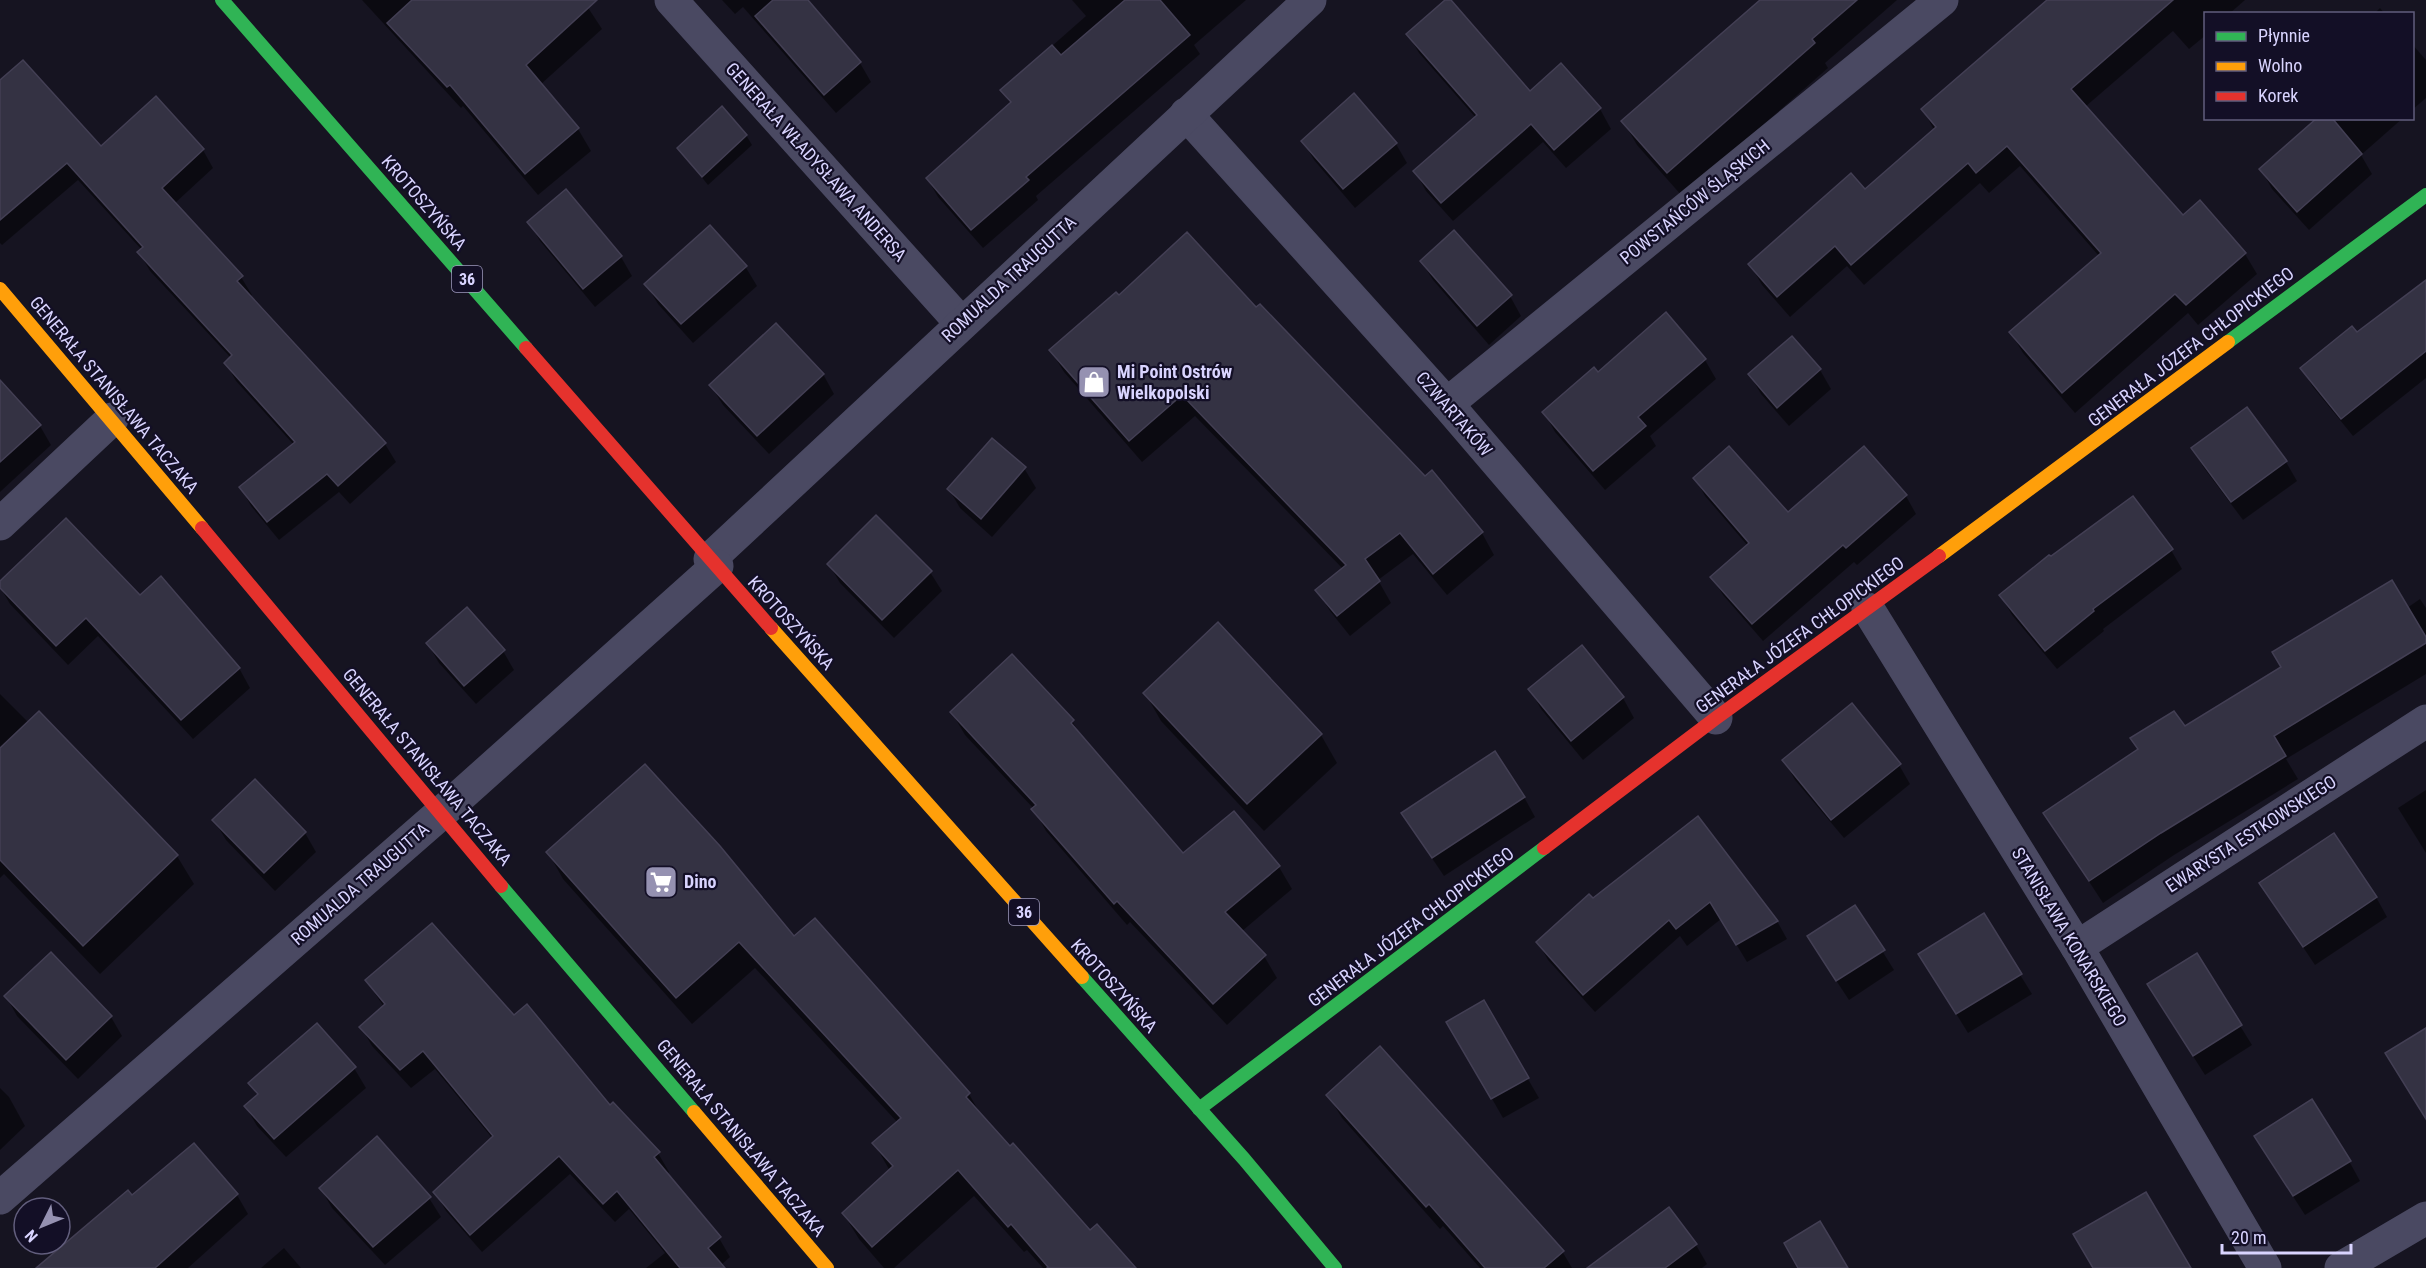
<svg xmlns="http://www.w3.org/2000/svg" width="2426" height="1268" font-family="'Roboto Condensed',sans-serif">
<style>
.shadow{fill:#0007}
.building{fill:#343243;stroke:#433f54;stroke-width:1.5}
.lines{fill:none;stroke-linecap:round;stroke-linejoin:round}
.street{stroke:#4a4962;stroke-width:33}
.fast{stroke:#30b455;stroke-width:14}
.slow{stroke:#ff9f0a;stroke-width:14}
.jam{stroke:#e5322d;stroke-width:14}
.labels{text-anchor:middle;stroke-width:4.5;stroke-linejoin:round;paint-order:stroke}
.shield{fill:#130f26;stroke:#9e99be;stroke-width:1.5}
.shield-label{font-size:16px;font-weight:bold;fill:#d9d4ff}
.street-label{font-size:18px;fill:#d9d4ff;stroke:#130f26}
.poi-label{font-size:18px;font-weight:bold;fill:#d9d4ff;stroke:#130f26;text-anchor:start}
</style>
<rect width="100%" height="100%" fill="#161421"/>
<!-- shadow -->
<g class="shadow">
<path d="M 362,0 L 583,0 L 602,29 L 540,85 L 578,129 L 591,151 L 538,195 L 463,106 L 461,108 Z"/>
<path d="M 722,0 L 806,0 L 860,63 L 871,82 L 836,113 L 743,7 L 735,14 Z"/>
<path d="M 1072,0 L 1246,0 L 1194,45 L 1200,54 L 1036,196 L 1038,200 L 983,248 L 938,197 L 927,178 L 1011,105 L 1002,90 L 1086,16 Z"/>
<path d="M 1447,0 L 1529,93 L 1561,65 L 1600,109 L 1611,129 L 1566,168 L 1543,142 L 1453,221 L 1426,191 L 1415,171 L 1476,118 L 1419,53 L 1408,34 Z"/>
<path d="M 1761,0 L 1897,0 L 1825,63 L 1828,68 L 1682,196 L 1637,145 L 1623,121 Z"/>
<path d="M 2050,0 L 2245,0 L 2229,14 L 2206,14 L 2206,35 L 2189,49 L 2173,31 L 2085,107 L 2182,217 L 2245,254 L 2257,274 L 2198,325 L 2188,313 L 2075,413 L 2023,353 L 2011,333 L 2099,256 L 2020,166 L 1989,193 L 1980,183 L 1864,285 L 1847,266 L 1790,317 L 1762,285 L 1750,264 L 1865,191 L 1934,130 L 1923,109 Z"/>
<path d="M 2380,8 L 2385,14 L 2374,14 Z"/>
<path d="M 2412,44 L 2426,60 L 2426,98 L 2412,110 Z"/>
<path d="M 0,82 L 101,148 L 156,99 L 203,150 L 213,168 L 174,204 L 241,277 L 252,295 L 249,297 L 385,444 L 396,462 L 350,504 L 339,492 L 279,540 L 251,506 L 241,488 L 294,445 L 236,381 L 226,363 L 231,358 L 150,271 L 139,252 L 142,250 L 78,180 L 2,245 L 0,243 Z"/>
<path d="M 2319,118 L 2403,118 L 2361,155 L 2372,174 L 2309,230 L 2272,189 L 2261,169 Z"/>
<path d="M 746,135 L 752,145 L 708,185 L 679,149 Z"/>
<path d="M 1303,141 L 1396,144 L 1407,163 L 1355,208 L 1314,160 Z"/>
<path d="M 529,222 L 621,257 L 632,276 L 595,307 L 540,241 Z"/>
<path d="M 1421,261 L 1510,296 L 1521,316 L 1489,345 L 1433,280 Z"/>
<path d="M 745,266 L 757,286 L 693,343 L 658,304 L 646,284 Z"/>
<path d="M 2426,282 L 2426,378 L 2353,436 L 2313,387 L 2302,369 L 2357,334 Z"/>
<path d="M 1119,297 L 1256,309 L 1425,478 L 1432,472 L 1482,533 L 1494,555 L 1447,595 L 1413,554 L 1378,580 L 1391,603 L 1350,636 L 1330,611 L 1317,590 L 1343,569 L 1195,416 L 1142,462 L 1064,372 L 1051,351 Z"/>
<path d="M 1792,338 L 1820,370 L 1831,389 L 1789,426 L 1761,394 L 1750,375 Z"/>
<path d="M 1705,360 L 1716,379 L 1650,436 L 1656,446 L 1605,490 L 1555,432 L 1544,412 L 1598,374 Z"/>
<path d="M 823,374 L 834,394 L 769,454 L 723,405 L 711,386 Z"/>
<path d="M 0,382 L 40,426 L 51,445 L 0,492 Z"/>
<path d="M 1864,448 L 1906,496 L 1916,514 L 1857,565 L 1854,562 L 1763,641 L 1723,595 L 1712,577 L 1748,546 L 1705,496 L 1695,478 L 1788,514 Z"/>
<path d="M 2193,449 L 2286,462 L 2297,481 L 2243,520 L 2204,468 Z"/>
<path d="M 1024,468 L 1036,488 L 992,537 L 960,508 L 949,489 Z"/>
<path d="M 2171,550 L 2182,569 L 2103,629 L 2104,631 L 2057,669 L 2012,615 L 2001,596 Z"/>
<path d="M 829,564 L 930,572 L 942,591 L 894,638 L 840,583 Z"/>
<path d="M 0,583 L 139,597 L 239,668 L 250,688 L 193,739 L 98,636 L 68,665 L 10,604 L 0,587 Z"/>
<path d="M 2420,599 L 2426,608 L 2426,674 L 2286,759 L 2298,779 L 2174,855 L 2103,903 L 2045,814 L 2139,751 L 2407,608 Z"/>
<path d="M 428,644 L 503,651 L 514,670 L 476,704 L 439,663 Z"/>
<path d="M 1581,647 L 1623,698 L 1634,718 L 1583,760 L 1541,709 L 1530,689 Z"/>
<path d="M 1145,693 L 1321,735 L 1337,763 L 1264,831 L 1161,721 Z"/>
<path d="M 0,694 L 29,723 L 177,856 L 194,884 L 100,974 L 4,874 L 0,878 Z"/>
<path d="M 952,713 L 1072,721 L 1084,740 L 1182,855 L 1233,813 L 1279,867 L 1292,889 L 1241,932 L 1264,956 L 1277,978 L 1227,1025 L 1130,922 L 1127,925 L 1046,831 L 1034,809 L 965,735 Z"/>
<path d="M 1784,760 L 1899,765 L 1910,784 L 1844,838 L 1795,780 Z"/>
<path d="M 2426,790 L 2426,853 L 2398,808 Z"/>
<path d="M 1524,797 L 1535,817 L 1444,876 L 1415,833 Z"/>
<path d="M 1698,818 L 1777,921 L 1787,939 L 1747,962 L 1721,919 L 1687,946 L 1680,936 L 1595,1012 L 1548,960 L 1538,942 Z"/>
<path d="M 214,820 L 305,833 L 316,852 L 275,891 L 226,840 Z"/>
<path d="M 548,852 L 794,939 L 969,1094 L 982,1117 L 1090,1232 L 1133,1268 L 1043,1268 L 1027,1250 L 1024,1252 L 974,1196 L 894,1268 L 884,1268 L 859,1239 L 843,1213 L 890,1171 L 874,1143 L 898,1123 L 755,968 L 692,1024 L 563,879 Z"/>
<path d="M 2261,884 L 2376,897 L 2387,917 L 2315,965 Z"/>
<path d="M 1855,907 L 1894,970 L 1849,1000 L 1820,956 Z"/>
<path d="M 1983,915 L 2032,994 L 1968,1033 L 1931,973 Z"/>
<path d="M 2196,955 L 2252,1045 L 2205,1075 L 2160,1004 Z"/>
<path d="M 366,980 L 514,1017 L 658,1153 L 669,1172 L 667,1174 L 719,1238 L 730,1257 L 720,1266 L 721,1268 L 646,1268 L 665,1253 L 629,1209 L 615,1222 L 570,1174 L 482,1252 L 446,1211 L 435,1192 L 493,1139 L 435,1069 L 411,1088 L 372,1046 L 361,1027 L 384,1007 Z"/>
<path d="M 6,996 L 111,1017 L 122,1036 L 78,1079 L 17,1016 Z"/>
<path d="M 1483,1002 L 1539,1098 L 1503,1118 L 1448,1022 Z"/>
<path d="M 354,1068 L 366,1088 L 286,1157 L 257,1126 L 246,1107 L 258,1096 L 250,1083 Z"/>
<path d="M 0,1088 L 9,1097 L 25,1126 L 0,1150 Z"/>
<path d="M 1328,1095 L 1562,1251 L 1572,1268 L 1480,1268 L 1443,1226 L 1440,1229 L 1342,1118 Z"/>
<path d="M 2267,1156 L 2349,1161 L 2360,1181 L 2305,1215 Z"/>
<path d="M 321,1189 L 429,1198 L 441,1217 L 385,1265 L 332,1208 Z"/>
<path d="M 237,1195 L 248,1214 L 188,1268 L 40,1268 L 132,1197 Z"/>
<path d="M 1696,1245 L 1707,1264 L 1702,1268 L 1591,1268 Z"/>
<path d="M 284,1248 L 301,1268 L 261,1268 Z"/>
</g>
<!-- building -->
<g class="building">
<path d="M 412,0 L 597,0 L 526,65 L 579,128 L 525,174 L 450,85 L 447,87 L 387,23 Z"/>
<path d="M 773,0 L 808,0 L 861,62 L 824,95 L 755,16 Z"/>
<path d="M 1125,0 L 1160,0 L 1190,35 L 1026,177 L 1029,180 L 971,230 L 926,178 L 1011,102 L 1000,90 L 1052,45 L 1061,55 Z"/>
<path d="M 1445,0 L 1451,0 L 1530,91 L 1561,63 L 1601,108 L 1554,150 L 1531,124 L 1441,203 L 1413,171 L 1477,115 L 1406,34 Z"/>
<path d="M 1760,0 L 1857,0 L 1812,39 L 1815,43 L 1667,173 L 1621,121 Z"/>
<path d="M 2047,0 L 2173,0 L 2071,89 L 2183,215 L 2200,200 L 2246,253 L 2186,305 L 2175,294 L 2062,393 L 2009,332 L 2101,253 L 2007,146 L 1976,173 L 1968,163 L 1851,265 L 1835,246 L 1777,297 L 1748,264 L 1851,173 L 1865,189 L 1936,127 L 1921,109 Z"/>
<path d="M 23,60 L 101,146 L 156,96 L 204,149 L 162,188 L 243,276 L 237,281 L 386,443 L 338,486 L 327,474 L 267,522 L 239,487 L 295,442 L 224,363 L 232,355 L 137,252 L 143,247 L 67,163 L 0,220 L 0,80 Z"/>
<path d="M 1354,93 L 1397,143 L 1343,189 L 1301,141 Z"/>
<path d="M 722,106 L 747,135 L 702,177 L 677,148 Z"/>
<path d="M 2317,118 L 2332,118 L 2362,154 L 2297,212 L 2259,169 Z"/>
<path d="M 566,189 L 622,256 L 583,289 L 527,222 Z"/>
<path d="M 710,225 L 747,266 L 681,324 L 644,284 Z"/>
<path d="M 1454,230 L 1512,295 L 1477,326 L 1420,261 Z"/>
<path d="M 1187,232 L 1256,307 L 1260,304 L 1425,476 L 1432,470 L 1483,532 L 1433,574 L 1400,533 L 1365,559 L 1380,581 L 1337,616 L 1315,590 L 1346,565 L 1182,395 L 1129,441 L 1049,350 L 1116,292 L 1119,295 Z"/>
<path d="M 2426,280 L 2426,351 L 2341,419 L 2300,368 L 2352,326 L 2357,332 Z"/>
<path d="M 1666,312 L 1706,359 L 1638,417 L 1646,426 L 1593,471 L 1542,412 L 1594,367 L 1598,372 Z"/>
<path d="M 776,323 L 824,374 L 757,436 L 709,385 Z"/>
<path d="M 1792,336 L 1821,369 L 1777,408 L 1748,374 Z"/>
<path d="M 0,380 L 41,425 L 0,462 Z"/>
<path d="M 2247,407 L 2287,461 L 2231,502 L 2191,448 Z"/>
<path d="M 992,438 L 1026,467 L 981,519 L 947,489 Z"/>
<path d="M 1729,446 L 1788,512 L 1864,446 L 1907,495 L 1846,548 L 1843,545 L 1752,624 L 1710,577 L 1749,543 L 1693,478 Z"/>
<path d="M 2133,496 L 2173,549 L 2093,609 L 2094,611 L 2045,651 L 1999,595 L 2049,555 L 2051,556 Z"/>
<path d="M 876,515 L 932,571 L 882,620 L 827,564 Z"/>
<path d="M 66,518 L 140,595 L 161,576 L 240,668 L 181,720 L 86,618 L 56,646 L 0,588 L 0,581 Z"/>
<path d="M 2392,580 L 2426,637 L 2426,643 L 2274,736 L 2286,756 L 2161,833 L 2089,881 L 2043,813 L 2138,749 L 2130,738 L 2174,711 L 2185,726 L 2281,667 L 2272,652 Z"/>
<path d="M 467,607 L 505,650 L 464,686 L 426,643 Z"/>
<path d="M 1218,622 L 1322,734 L 1247,804 L 1143,693 Z"/>
<path d="M 1582,645 L 1624,697 L 1571,741 L 1528,689 Z"/>
<path d="M 1012,654 L 1074,720 L 1071,723 L 1183,853 L 1234,811 L 1280,866 L 1225,912 L 1266,955 L 1213,1004 L 1117,901 L 1114,904 L 1031,809 L 1036,805 L 950,712 Z"/>
<path d="M 1852,703 L 1901,764 L 1831,820 L 1782,760 Z"/>
<path d="M 39,711 L 178,855 L 83,946 L 0,860 L 0,748 Z"/>
<path d="M 1495,751 L 1525,797 L 1432,858 L 1401,813 Z"/>
<path d="M 645,764 L 720,846 L 794,936 L 815,918 L 970,1093 L 966,1097 L 1010,1146 L 1013,1143 L 1090,1230 L 1097,1224 L 1136,1268 L 1047,1268 L 1048,1267 L 1011,1224 L 1008,1227 L 958,1170 L 872,1247 L 842,1213 L 893,1166 L 872,1143 L 901,1118 L 739,942 L 676,998 L 546,852 Z"/>
<path d="M 255,779 L 306,832 L 264,873 L 212,820 Z"/>
<path d="M 1698,816 L 1778,921 L 1736,945 L 1710,902 L 1676,929 L 1669,920 L 1583,995 L 1536,942 L 1589,894 L 1593,898 Z"/>
<path d="M 2334,833 L 2377,897 L 2303,947 L 2259,883 Z"/>
<path d="M 1855,905 L 1885,950 L 1836,981 L 1807,936 Z"/>
<path d="M 1984,913 L 2022,974 L 1956,1014 L 1918,954 Z"/>
<path d="M 432,923 L 514,1015 L 527,1004 L 610,1105 L 613,1102 L 660,1152 L 654,1157 L 721,1237 L 708,1248 L 725,1268 L 680,1268 L 617,1191 L 603,1204 L 559,1156 L 470,1235 L 433,1192 L 493,1136 L 423,1051 L 400,1070 L 359,1027 L 385,1004 L 365,980 Z"/>
<path d="M 51,952 L 112,1016 L 66,1060 L 4,996 Z"/>
<path d="M 2197,953 L 2242,1025 L 2193,1056 L 2147,984 Z"/>
<path d="M 1484,1000 L 1529,1078 L 1491,1099 L 1446,1022 Z"/>
<path d="M 317,1023 L 356,1067 L 274,1139 L 244,1106 L 258,1094 L 248,1083 Z"/>
<path d="M 2426,1028 L 2426,1119 L 2385,1053 Z"/>
<path d="M 1380,1046 L 1564,1251 L 1544,1268 L 1485,1268 L 1429,1204 L 1426,1207 L 1326,1095 Z"/>
<path d="M 2312,1099 L 2351,1161 L 2293,1196 L 2254,1136 Z"/>
<path d="M 377,1136 L 431,1197 L 373,1247 L 319,1188 Z"/>
<path d="M 194,1143 L 238,1194 L 155,1268 L 36,1268 L 128,1190 L 132,1195 Z"/>
<path d="M 2146,1192 L 2191,1268 L 2093,1268 L 2073,1234 Z"/>
<path d="M 1669,1207 L 1697,1244 L 1665,1268 L 1587,1268 Z"/>
<path d="M 1820,1221 L 1832,1241 L 1848,1268 L 1798,1268 L 1784,1243 Z"/>
</g>
<g class="lines">
<!-- street -->
<g class="street">
<path d="M 671,0 L 961,323"/>
<path d="M 1186,114 L 1447,404 L 1716,718"/>
<path d="M 1447,404 L 1942,0"/>
<path d="M 0,524 L 112,419"/>
<path d="M 710,559 L 1310,0"/>
<path d="M 1868,609 L 2077,947 L 2265,1268"/>
<path d="M 2077,947 L 2426,721"/>
<path d="M 0,1198 L 440,814 L 717,566"/>
<path d="M 2341,1268 L 2426,1218"/>
</g>
<!-- fast -->
<g class="fast">
<path d="M 222,0 L 526,348"/>
<path d="M 2228,342 L 2426,195"/>
<path d="M 501,886 L 694,1112"/>
<path d="M 1082,977 L 1244,1159 L 1335,1268"/>
<path d="M 1199,1109 L 1544,848"/>
</g>
<!-- slow -->
<g class="slow">
<path d="M 0,289 L 202,528"/>
<path d="M 1939,556 L 2228,342"/>
<path d="M 771,628 L 1082,977"/>
<path d="M 694,1112 L 827,1268"/>
</g>
<!-- jam -->
<g class="jam">
<path d="M 526,348 L 771,628"/>
<path d="M 202,528 L 501,886"/>
<path d="M 1544,848 L 1716,718 L 1939,556"/>
</g>
</g>
<!-- icons -->
<defs>
<g id="shop-square" transform="scale(1.725)"><rect x="-9" y="-9" width="18" height="18" rx="4" fill="#9591b1" stroke="#130f26"/><path d="M-5-2.5h2.3a2.7 3.5 0 0 1 5.4 0H5L5.5 6h-11ZM-1.5-2.5h3a1.5 2.3 0 0 0-3 0Z" fill="#fff"/></g>
<g id="supermarket-square" transform="scale(1.725)"><rect x="-9" y="-9" width="18" height="18" rx="4" fill="#9591b1" stroke="#130f26"/><path d="M-6-5.5h2.5l.6 2H6L4.5 2H-2.5L-4.4-4H-6ZM-1.5 3.2a1.3 1.3 0 1 0 .1 0ZM3 3.2a1.3 1.3 0 1 0 .1 0Z" fill="#fff"/></g>
</defs>
<g fill-rule="evenodd">
<use href="#shop-square" x="1094" y="382"/>
<use href="#supermarket-square" x="661" y="882"/>
</g>
<g class="labels">
<!-- shield labels -->
<g class="shield">
<rect x="452" y="266" width="30" height="26" rx="4.5"/>
<rect x="1009" y="899" width="30" height="26" rx="4.5"/>
</g>
<g class="shield-label">
<text x="467" y="285">36</text>
<text x="1024" y="918">36</text>
</g>
<!-- street labels -->
<g class="street-label">
<text transform="translate(816 162) rotate(48)" y="6">GENERAŁA WŁADYSŁAWA ANDERSA</text>
<text transform="translate(1695 202) rotate(-39)" y="6">POWSTAŃCÓW ŚLĄSKICH</text>
<text transform="translate(424 203) rotate(49)" y="6">KROTOSZYŃSKA</text>
<text transform="translate(1009 279) rotate(-43)" y="6">ROMUALDA TRAUGUTTA</text>
<text transform="translate(2191 347) rotate(-37)" y="6">GENERAŁA JÓZEFA CHŁOPICKIEGO</text>
<text transform="translate(114 395) rotate(50)" y="6">GENERAŁA STANISŁAWA TACZAKA</text>
<text transform="translate(1454 414) rotate(49)" y="6">CZWARTAKÓW</text>
<text transform="translate(791 623) rotate(48)" y="6">KROTOSZYŃSKA</text>
<text transform="translate(1800 635) rotate(-36)" y="6">GENERAŁA JÓZEFA CHŁOPICKIEGO</text>
<text transform="translate(427 767) rotate(50)" y="6">GENERAŁA STANISŁAWA TACZAKA</text>
<text transform="translate(2251 834) rotate(-33)" y="6">EWARYSTA ESTKOWSKIEGO</text>
<text transform="translate(360 884) rotate(-41)" y="6">ROMUALDA TRAUGUTTA</text>
<text transform="translate(1411 927) rotate(-37)" y="6">GENERAŁA JÓZEFA CHŁOPICKIEGO</text>
<text transform="translate(2069 937) rotate(59)" y="6">STANISŁAWA KONARSKIEGO</text>
<text transform="translate(1114 986) rotate(48)" y="6">KROTOSZYŃSKA</text>
<text transform="translate(741 1138) rotate(50)" y="6">GENERAŁA STANISŁAWA TACZAKA</text>
</g>
<!-- poi labels -->
<g class="poi-label">
<text x="1117" y="378">Mi Point Ostrów<tspan x="1117" dy="21">Wielkopolski</tspan></text>
<text x="684" y="888">Dino</text>
</g>
</g>
<!-- legend -->
<rect x="2204" y="12" width="210" height="108" fill="#130f26" stroke="#625e7d" stroke-width="1.5"/>
<rect x="2216" y="32" width="30" height="9" fill="#30b455" stroke="#625e7d" stroke-width="1.5"/>
<text x="2258" y="42" font-size="18" fill="#d9d4ff">Płynnie</text>
<rect x="2216" y="62" width="30" height="9" fill="#ff9f0a" stroke="#625e7d" stroke-width="1.5"/>
<text x="2258" y="72" font-size="18" fill="#d9d4ff">Wolno</text>
<rect x="2216" y="92" width="30" height="9" fill="#e5322d" stroke="#625e7d" stroke-width="1.5"/>
<text x="2258" y="102" font-size="18" fill="#d9d4ff">Korek</text>
<!-- north arrow -->
<g transform="translate(42 1226) rotate(227)"><circle r="28" fill="#130f26" stroke="#625e7d" stroke-width="1.5"/>
<path d="M0-4.5L10 22L0 15L-10 22Z" fill="#9591b1"/>
<text y="-9" font-size="16" font-weight="bold" text-anchor="middle" fill="#d9d4ff">N</text>
</g>
<!-- scale -->
<path d="M2222 1244v9h129v-9" fill="none" stroke="#d9d4ff" stroke-width="3"/>
<text x="2231" y="1244" font-size="18" fill="#d9d4ff" stroke="#130f26" stroke-width="4.5" paint-order="stroke">20 m</text>
</svg>
